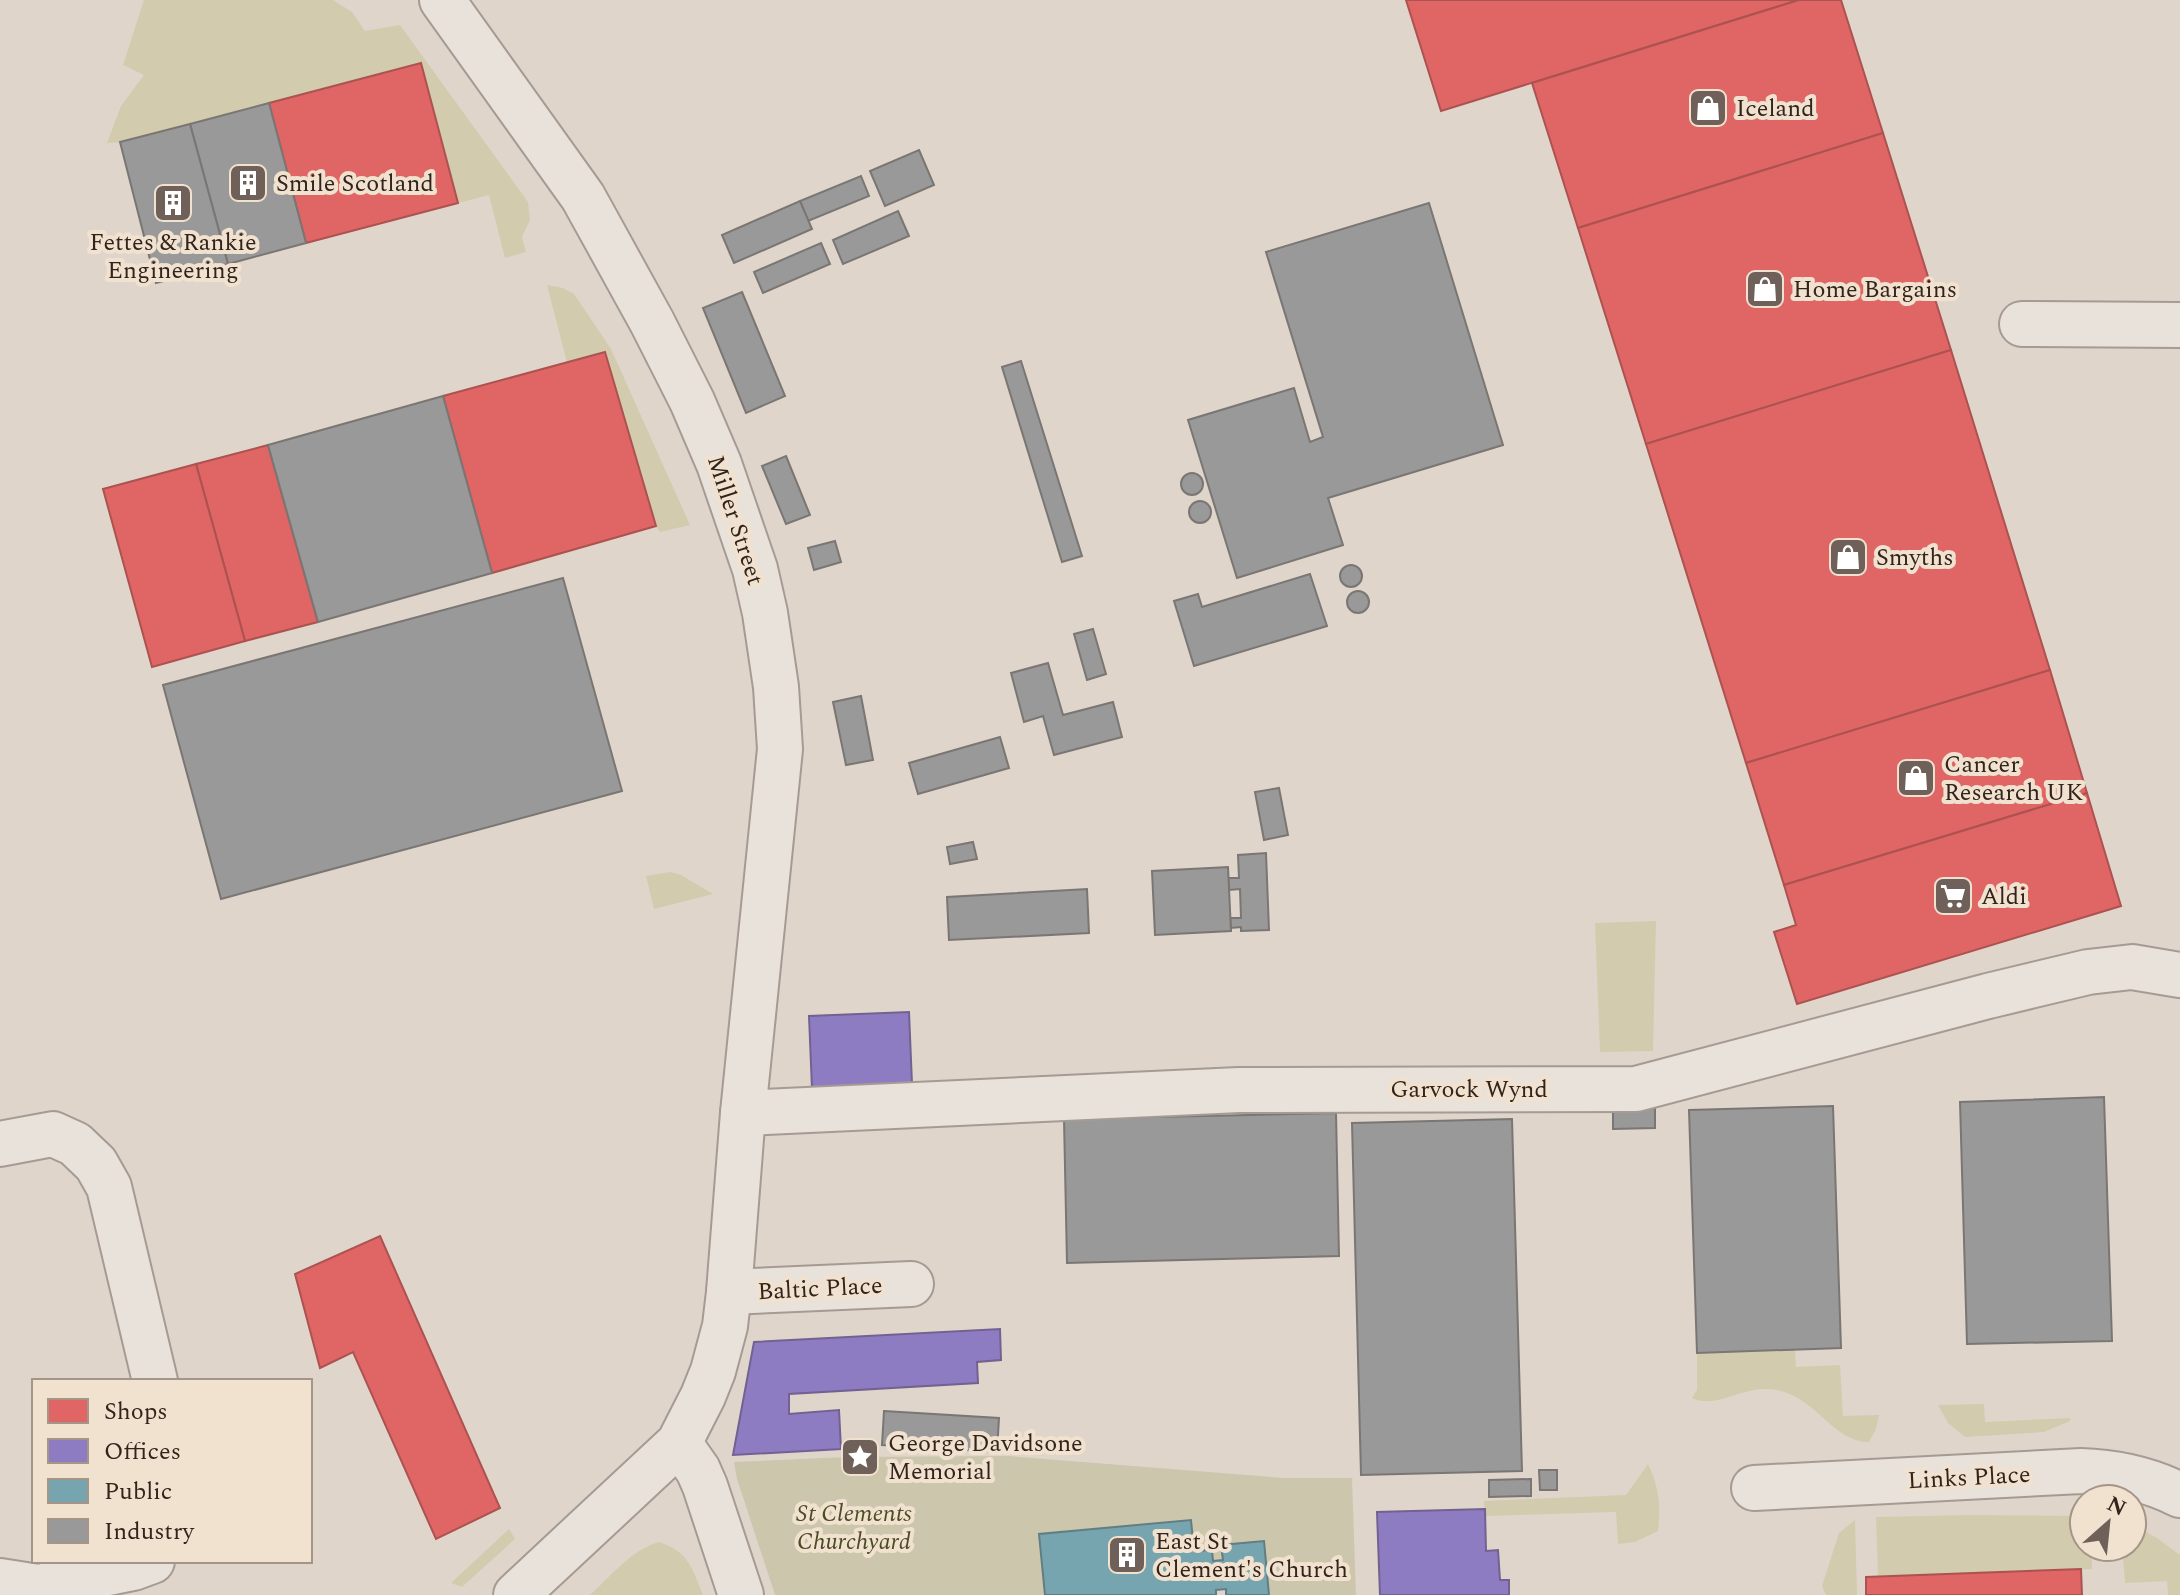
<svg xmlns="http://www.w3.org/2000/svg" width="2180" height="1595" font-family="Spectral,serif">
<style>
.green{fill:#d2cbad}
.cemetery{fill:#ccc6ad}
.shops{fill:#e06666;stroke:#ac5250;stroke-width:2}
.offices{fill:#8e7cc3;stroke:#726191;stroke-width:2}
.public{fill:#76a5af;stroke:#627e83;stroke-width:2}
.industry{fill:#999;stroke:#7a7674;stroke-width:2}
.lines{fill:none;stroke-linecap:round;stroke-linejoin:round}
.minor-casing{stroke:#a59b94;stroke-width:48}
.minor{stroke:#e8e2db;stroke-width:44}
.labels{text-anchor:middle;stroke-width:8;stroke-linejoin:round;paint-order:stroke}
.poi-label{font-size:24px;fill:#32231d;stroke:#f1e1cf;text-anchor:start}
.street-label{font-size:24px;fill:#32231d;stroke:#f1e1cf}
.park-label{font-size:24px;font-style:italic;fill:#4a4c25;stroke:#f1e1cf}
</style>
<rect width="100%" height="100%" fill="#e0d5ca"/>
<!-- green -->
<g class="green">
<path d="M 144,0 L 333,0 L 352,12 L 365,31 L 400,25 L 528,202 L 530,220 L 522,237 L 526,252 L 505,258 L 489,195 L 458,203 L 420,63 L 120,142 L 107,143 L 121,106 L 144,75 L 123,65 Z"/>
<path d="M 547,285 L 563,288 L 574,294 L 611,349 L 690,525 L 660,532 L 656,526 L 605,352 L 567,362 Z"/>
<path d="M 670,872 L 681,875 L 713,894 L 654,909 L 646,876 Z"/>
<path d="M 1656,921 L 1653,1051 L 1600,1052 L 1595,923 Z"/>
<path d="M 1795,1349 L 1796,1367 L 1840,1365 L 1843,1416 L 1879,1415 L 1876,1429 L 1869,1442 C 1830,1443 1815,1390 1766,1389 C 1741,1388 1715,1409 1692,1398 L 1697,1390 L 1697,1353 Z"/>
<path d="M 1984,1404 L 1985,1422 L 2070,1418 L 2070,1421 L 2044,1432 L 1965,1437 L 1948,1423 L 1938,1405 Z"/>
<path d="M 1648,1464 C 1659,1487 1661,1505 1658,1531 L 1635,1542 L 1618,1544 L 1616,1512 L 1485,1516 L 1484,1501 L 1626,1495 Z"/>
<path d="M 1968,1515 L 2084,1516 L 2084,1547 L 2132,1547 L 2132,1525 L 2157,1538 L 2180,1555 L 2180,1595 L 2168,1595 L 2167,1581 L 2125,1583 L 2123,1556 L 2092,1557 L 2092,1569 L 1878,1577 L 1876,1517 Z"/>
<path d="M 1855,1520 L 1857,1595 L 1826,1595 L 1822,1586 L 1839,1533 Z"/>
<path d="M 509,1529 L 515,1539 L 462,1587 L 451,1583 Z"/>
<path d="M 659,1542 C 689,1552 692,1568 703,1595 L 590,1595 C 611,1576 631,1550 659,1542 Z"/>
</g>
<!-- cemetery -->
<path class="cemetery" d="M 1008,1456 L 1284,1478 L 1352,1478 L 1356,1595 L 1269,1595 L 1263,1541 L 1222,1545 L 1223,1560 L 1213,1561 L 1212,1550 L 1194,1551 L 1191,1520 L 1039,1534 L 1045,1595 L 775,1595 L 737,1479 L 734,1462 L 846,1457 Z"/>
<!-- shops -->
<g class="shops">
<path d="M 1406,0 L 1799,0 L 1441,111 Z"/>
<path d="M 1799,0 L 1841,0 L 1883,133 L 1578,228 L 1532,83 Z"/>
<path d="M 421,63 L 458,203 L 306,243 L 269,103 Z"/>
<path d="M 1883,133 L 1951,350 L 1646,444 L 1578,228 Z"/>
<path d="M 1951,350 L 2050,670 L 1746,763 L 1646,444 Z"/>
<path d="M 605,352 L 656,526 L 492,573 L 443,396 Z"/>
<path d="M 268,445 L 318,622 L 245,641 L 196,464 Z"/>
<path d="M 196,464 L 245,641 L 152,667 L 103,489 Z"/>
<path d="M 2050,670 L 2087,793 L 1784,885 L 1746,763 Z"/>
<path d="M 2087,793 L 2121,906 L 1797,1004 L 1774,932 L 1796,925 L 1784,885 Z"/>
<path d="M 380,1236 L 500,1508 L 436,1539 L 353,1352 L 320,1368 L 295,1274 Z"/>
<path d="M 2081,1569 L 2082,1595 L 1866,1595 L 1866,1577 Z"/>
</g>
<!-- offices -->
<g class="offices">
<path d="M 909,1012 L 912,1084 L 812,1088 L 809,1016 Z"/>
<path d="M 1000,1329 L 1001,1360 L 977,1362 L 978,1383 L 789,1394 L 789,1414 L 839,1410 L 841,1449 L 733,1455 L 754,1342 Z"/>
<path d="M 1485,1509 L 1486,1551 L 1498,1550 L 1500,1580 L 1509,1580 L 1509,1595 L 1380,1595 L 1377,1512 Z"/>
</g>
<!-- public -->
<path class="public" d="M 1191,1520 L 1194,1551 L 1212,1550 L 1213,1561 L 1223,1560 L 1221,1545 L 1264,1541 L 1269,1595 L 1226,1595 L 1226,1589 L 1216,1590 L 1216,1595 L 1045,1595 L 1039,1534 Z"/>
<!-- industry -->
<g class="industry">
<path d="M 269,103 L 306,243 L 228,264 L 190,124 Z"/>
<path d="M 190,124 L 228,264 L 156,283 L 120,142 Z"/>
<path d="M 919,150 L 934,185 L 885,206 L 870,171 Z"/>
<path d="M 861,176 L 869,196 L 808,221 L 800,201 Z"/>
<path d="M 800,201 L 812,229 L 734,263 L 722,235 Z"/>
<path d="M 1429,203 L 1503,445 L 1328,498 L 1343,545 L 1237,578 L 1188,420 L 1294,388 L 1310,442 L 1323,437 L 1266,252 Z"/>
<path d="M 898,211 L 909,236 L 843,264 L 833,240 Z"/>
<path d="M 821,243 L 830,264 L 763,293 L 754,272 Z"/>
<path d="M 742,292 L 785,396 L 746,413 L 703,308 Z"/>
<path d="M 1021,361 L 1082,556 L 1062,562 L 1002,367 Z"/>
<path d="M 443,396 L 492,573 L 318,622 L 268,445 Z"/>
<path d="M 786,456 L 810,515 L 786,524 L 762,466 Z"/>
<circle cx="1192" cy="484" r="11"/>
<circle cx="1200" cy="512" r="11"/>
<path d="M 835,541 L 841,562 L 814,570 L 808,548 Z"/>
<circle cx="1351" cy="576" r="11"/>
<path d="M 1310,574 L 1327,626 L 1194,666 L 1174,601 L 1198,594 L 1202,607 Z"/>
<path d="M 563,578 L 622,791 L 221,899 L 163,685 Z"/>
<circle cx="1358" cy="602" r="11"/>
<path d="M 1093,629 L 1106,674 L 1087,680 L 1074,634 Z"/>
<path d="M 1048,663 L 1063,715 L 1113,702 L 1122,737 L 1054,755 L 1043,716 L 1024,722 L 1011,673 Z"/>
<path d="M 861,696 L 873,760 L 846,765 L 833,702 Z"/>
<path d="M 1000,737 L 1009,768 L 918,794 L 909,763 Z"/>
<path d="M 1279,788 L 1288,835 L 1264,840 L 1255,792 Z"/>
<path d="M 973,842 L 977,859 L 950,864 L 947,847 Z"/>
<path d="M 1266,853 L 1269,930 L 1241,931 L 1241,927 L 1231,928 L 1230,918 L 1241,918 L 1240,889 L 1229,890 L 1228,878 L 1239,878 L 1238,855 Z"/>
<path d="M 1228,867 L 1231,931 L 1155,935 L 1152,871 Z"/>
<path d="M 1087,889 L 1089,933 L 949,940 L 947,897 Z"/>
<path d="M 2104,1097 L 2112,1341 L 1967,1344 L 1960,1102 Z"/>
<path d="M 1613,1106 L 1655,1106 L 1655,1128 L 1613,1129 Z"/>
<path d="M 1833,1106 L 1841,1348 L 1697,1353 L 1689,1110 Z"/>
<path d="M 1336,1113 L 1339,1256 L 1067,1263 L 1064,1119 Z"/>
<path d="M 1512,1119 L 1522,1471 L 1361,1475 L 1352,1123 Z"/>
<path d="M 884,1411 L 999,1418 L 997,1452 L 882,1445 Z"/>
<path d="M 1539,1470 L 1557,1470 L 1557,1490 L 1540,1490 Z"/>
<path d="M 1531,1479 L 1531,1496 L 1489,1497 L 1489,1480 Z"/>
</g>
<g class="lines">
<!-- minor casing -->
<g class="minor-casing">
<g id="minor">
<path d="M 442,0 L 583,197 L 652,322 L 692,401 L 719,464 L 755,569 L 765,613 L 776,687 L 780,749 L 743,1113 L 729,1292 L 725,1326 L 713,1371 L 703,1396 L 679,1443 L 516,1595"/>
<path d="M 2022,324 L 2180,325"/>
<path d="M 743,1113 L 1239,1090 L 1636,1089 L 1988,996 L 2088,972 L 2132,967 L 2180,975"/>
<path d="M 0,1144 L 53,1134 L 75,1144 L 96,1164 L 109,1187 L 155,1381"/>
<path d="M 729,1292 L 911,1284"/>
<path d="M 679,1443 L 698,1470 L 705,1486 L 741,1595"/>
<path d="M 1754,1488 L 2081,1471 C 2117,1472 2148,1479 2180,1495"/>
<path d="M 0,1581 L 38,1587 L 133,1568 L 152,1561"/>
</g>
</g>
<!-- minor -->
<use href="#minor" class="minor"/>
</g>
<!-- icons -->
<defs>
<g id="shop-square" transform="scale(2)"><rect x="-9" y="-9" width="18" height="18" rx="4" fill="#6f615a" stroke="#f1e1cf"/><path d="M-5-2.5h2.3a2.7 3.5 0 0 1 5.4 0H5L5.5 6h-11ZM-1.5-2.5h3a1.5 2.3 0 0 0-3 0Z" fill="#fff"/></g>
<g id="building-square" transform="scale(2)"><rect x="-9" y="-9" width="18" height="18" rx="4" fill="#6f615a" stroke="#f1e1cf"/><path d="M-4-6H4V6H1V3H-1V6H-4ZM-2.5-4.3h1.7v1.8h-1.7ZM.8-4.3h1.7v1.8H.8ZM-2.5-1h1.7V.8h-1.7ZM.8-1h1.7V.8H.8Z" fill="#fff"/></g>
<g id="supermarket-square" transform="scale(2)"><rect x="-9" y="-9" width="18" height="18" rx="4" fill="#6f615a" stroke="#f1e1cf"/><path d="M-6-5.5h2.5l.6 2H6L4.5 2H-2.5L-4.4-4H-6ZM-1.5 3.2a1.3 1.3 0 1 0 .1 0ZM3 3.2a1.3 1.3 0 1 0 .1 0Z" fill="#fff"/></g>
<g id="sight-square" transform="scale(2)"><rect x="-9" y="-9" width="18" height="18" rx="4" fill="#6f615a" stroke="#f1e1cf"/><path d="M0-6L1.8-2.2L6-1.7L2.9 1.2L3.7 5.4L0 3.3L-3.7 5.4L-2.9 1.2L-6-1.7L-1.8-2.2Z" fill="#fff"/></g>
</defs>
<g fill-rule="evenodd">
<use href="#shop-square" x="1708" y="108"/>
<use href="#building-square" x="248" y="183"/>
<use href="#building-square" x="173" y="203"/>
<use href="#shop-square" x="1765" y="289"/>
<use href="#shop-square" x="1848" y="557"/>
<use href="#shop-square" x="1916" y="778"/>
<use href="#supermarket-square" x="1953" y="896"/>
<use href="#sight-square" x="860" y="1457"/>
<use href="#building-square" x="1127" y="1555"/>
</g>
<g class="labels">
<!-- poi labels -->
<g class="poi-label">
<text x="1736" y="116">Iceland</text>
<text x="276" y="191">Smile Scotland</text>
<text x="173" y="250" text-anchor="middle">Fettes &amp; Rankie<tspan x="173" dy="28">Engineering</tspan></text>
<text x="1793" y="297">Home Bargains</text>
<text x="1876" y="565">Smyths</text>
<text x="1944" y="772">Cancer<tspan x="1944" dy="28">Research UK</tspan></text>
<text x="1981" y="904">Aldi</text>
<text x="888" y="1451">George Davidsone<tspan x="888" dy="28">Memorial</tspan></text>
<text x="1155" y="1549">East St<tspan x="1155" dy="28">Clement's Church</tspan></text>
</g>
<!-- street labels -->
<g class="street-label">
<text transform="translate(736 520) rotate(72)" y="8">Miller Street</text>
<text x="1469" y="1097">Garvock Wynd</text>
<text transform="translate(820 1288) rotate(-3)" y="8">Baltic Place</text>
<text transform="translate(1969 1477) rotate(-3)" y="8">Links Place</text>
</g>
<!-- park labels -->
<g class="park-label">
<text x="854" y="1521">St Clements<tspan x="854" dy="28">Churchyard</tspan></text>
</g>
</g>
<!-- legend -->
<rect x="32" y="1379" width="280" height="184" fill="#f1e1cf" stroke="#a59588" stroke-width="2"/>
<rect x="48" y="1399" width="40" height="24" fill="#e06666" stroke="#a59588" stroke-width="2"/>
<text x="104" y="1419" font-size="24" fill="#32231d">Shops</text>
<rect x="48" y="1439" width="40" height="24" fill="#8e7cc3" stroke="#a59588" stroke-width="2"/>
<text x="104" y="1459" font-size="24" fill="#32231d">Offices</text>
<rect x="48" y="1479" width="40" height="24" fill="#76a5af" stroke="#a59588" stroke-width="2"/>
<text x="104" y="1499" font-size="24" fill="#32231d">Public</text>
<rect x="48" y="1519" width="40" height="24" fill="#999999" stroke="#a59588" stroke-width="2"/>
<text x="104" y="1539" font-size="24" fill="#32231d">Industry</text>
<!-- north arrow -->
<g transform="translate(2108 1523) rotate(27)"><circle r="38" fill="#f1e1cf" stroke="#a59588" stroke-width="2"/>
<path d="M0-6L14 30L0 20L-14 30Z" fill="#6f615a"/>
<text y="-12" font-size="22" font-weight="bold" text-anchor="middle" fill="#32231d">N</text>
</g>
</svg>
